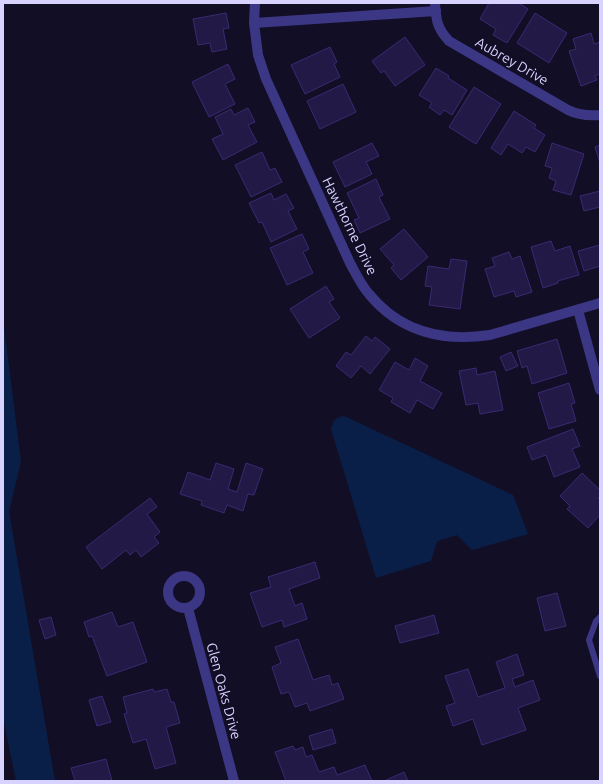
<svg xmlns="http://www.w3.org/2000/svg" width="603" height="784" font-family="Ubuntu,sans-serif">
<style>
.water{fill:#0a1f47}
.building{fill:#231946;stroke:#3a2a73}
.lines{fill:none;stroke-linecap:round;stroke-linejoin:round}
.lane{stroke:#3c3785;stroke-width:6}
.street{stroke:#3c3785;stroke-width:10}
.labels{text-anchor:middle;stroke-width:4;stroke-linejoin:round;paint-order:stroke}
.street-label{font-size:14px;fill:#d8d2ff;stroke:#120e25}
</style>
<rect width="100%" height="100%" fill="#120e25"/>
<!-- water -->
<g class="water">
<path d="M 3,319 L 21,462 L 9,511 L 55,781 L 16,781 L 3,718 Z"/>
<path d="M 344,416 L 513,495 L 528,534 L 472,550 L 457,535 L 437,541 L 431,561 L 376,578 L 331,429 C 333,421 335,417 344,416 Z"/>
</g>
<!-- building -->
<g class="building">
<path d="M 489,3 L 519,3 L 528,9 L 507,43 L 493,35 L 496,29 L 480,19 Z"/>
<path d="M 226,13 L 229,28 L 223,29 L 227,49 L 212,52 L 210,43 L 198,45 L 193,19 Z"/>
<path d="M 535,13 L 567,33 L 549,63 L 517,43 Z"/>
<path d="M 591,33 L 594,44 L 600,42 L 600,74 L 595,76 L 597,80 L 581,86 L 569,51 L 576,49 L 573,39 Z"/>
<path d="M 405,37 L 425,65 L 395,86 L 384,71 L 381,73 L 372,61 Z"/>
<path d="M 330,47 L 337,62 L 334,64 L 340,77 L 305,94 L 291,65 Z"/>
<path d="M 228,64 L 235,79 L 225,84 L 235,104 L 209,117 L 192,82 Z"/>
<path d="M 436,68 L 449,76 L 448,78 L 467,90 L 452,115 L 444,110 L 440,115 L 429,107 L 432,103 L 419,95 Z"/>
<path d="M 343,84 L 356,112 L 320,129 L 307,101 Z"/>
<path d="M 474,87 L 501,104 L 476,144 L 449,127 Z"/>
<path d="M 248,108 L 255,122 L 248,125 L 257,142 L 223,160 L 212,139 L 223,134 L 215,117 L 231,109 L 234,115 Z"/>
<path d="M 514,111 L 536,125 L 534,128 L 545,135 L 535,152 L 526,147 L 522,153 L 508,144 L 501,155 L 491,148 Z"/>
<path d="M 372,143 L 379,156 L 366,162 L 372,174 L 345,187 L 333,162 Z"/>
<path d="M 552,143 L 584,154 L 571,195 L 553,190 L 556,181 L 549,178 L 552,168 L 545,166 Z"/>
<path d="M 600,145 L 600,163 L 595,147 Z"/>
<path d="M 262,152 L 270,170 L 275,168 L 282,182 L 251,197 L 235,165 Z"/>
<path d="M 376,179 L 383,195 L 379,197 L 390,219 L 360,233 L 354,220 L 359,218 L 347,193 Z"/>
<path d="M 600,191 L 600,207 L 584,211 L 580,196 Z"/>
<path d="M 271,193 L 274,200 L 286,194 L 294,208 L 288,211 L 297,229 L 271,242 L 262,222 L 259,223 L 249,203 Z"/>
<path d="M 404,229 L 428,257 L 401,280 L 391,268 L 394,265 L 380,249 Z"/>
<path d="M 302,234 L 309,249 L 303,252 L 313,273 L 287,285 L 270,248 Z"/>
<path d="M 551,241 L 555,251 L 570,246 L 579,275 L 558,281 L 558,283 L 543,288 L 531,247 Z"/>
<path d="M 600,245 L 600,266 L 584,271 L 578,251 Z"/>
<path d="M 509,252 L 512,259 L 520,256 L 532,292 L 516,297 L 514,291 L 494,297 L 485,269 L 495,266 L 492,258 Z"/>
<path d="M 451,259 L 467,261 L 460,309 L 429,305 L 432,287 L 425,286 L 428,266 L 449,269 Z"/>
<path d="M 326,286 L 334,299 L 329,302 L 340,318 L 309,338 L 290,309 Z"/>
<path d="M 366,336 L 372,341 L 375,337 L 390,349 L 370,374 L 361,366 L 351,378 L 336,366 L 346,352 L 351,355 Z"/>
<path d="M 557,339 L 567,373 L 532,384 L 527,366 L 522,368 L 517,351 Z"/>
<path d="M 511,352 L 518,366 L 506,371 L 500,357 Z"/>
<path d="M 415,358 L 428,366 L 420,381 L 442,393 L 433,409 L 417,400 L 410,413 L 391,402 L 393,398 L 379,390 L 395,362 L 409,370 Z"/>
<path d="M 476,368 L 477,375 L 495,371 L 503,410 L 480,414 L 478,403 L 466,405 L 459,371 Z"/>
<path d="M 569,383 L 575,403 L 571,404 L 576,421 L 549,429 L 538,393 Z"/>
<path d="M 573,429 L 580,446 L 572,449 L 580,467 L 554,477 L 546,455 L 532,460 L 527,447 Z"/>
<path d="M 216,463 L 234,469 L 228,489 L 237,492 L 246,463 L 263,469 L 254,495 L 248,494 L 243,511 L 227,505 L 224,513 L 201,505 L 202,501 L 180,494 L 188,472 L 210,480 Z"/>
<path d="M 582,473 L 600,490 L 600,496 L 598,498 L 600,500 L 600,515 L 588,528 L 567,509 L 570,506 L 560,496 Z"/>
<path d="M 150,498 L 157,507 L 147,514 L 160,532 L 154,537 L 159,543 L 141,557 L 136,550 L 130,555 L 126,550 L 102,569 L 86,547 Z"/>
<path d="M 315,562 L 320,578 L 289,589 L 295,606 L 302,603 L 307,619 L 284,627 L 282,620 L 262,627 L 250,593 L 271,587 L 268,577 Z"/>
<path d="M 557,593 L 566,626 L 545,631 L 537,598 Z"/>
<path d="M 112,612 L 118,627 L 133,622 L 147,662 L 107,676 L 92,636 L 89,637 L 84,622 Z"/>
<path d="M 434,615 L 439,633 L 400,643 L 395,626 Z"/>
<path d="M 51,617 L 56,635 L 45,639 L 39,620 Z"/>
<path d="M 298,639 L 313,680 L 329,675 L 332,685 L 338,683 L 344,699 L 310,711 L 307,703 L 295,707 L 289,692 L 281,694 L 272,667 L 281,663 L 275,647 Z"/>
<path d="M 517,654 L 524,675 L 512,679 L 515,687 L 533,680 L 540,700 L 518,708 L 526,730 L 482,745 L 473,719 L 453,726 L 446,706 L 455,703 L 445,676 L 468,669 L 478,697 L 505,688 L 496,662 Z"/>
<path d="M 153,689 L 154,692 L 167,689 L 171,702 L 174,702 L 180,723 L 166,727 L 176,763 L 155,769 L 146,739 L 133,743 L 124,714 L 127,713 L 123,697 Z"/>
<path d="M 102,696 L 111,722 L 97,726 L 89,700 Z"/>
<path d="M 332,729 L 336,743 L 313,750 L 309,736 Z"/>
<path d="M 293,746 L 295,750 L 303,747 L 306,757 L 312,755 L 319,772 L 334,767 L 337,775 L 365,765 L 372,781 L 286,781 L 275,752 Z"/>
<path d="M 106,759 L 112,781 L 75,781 L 71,768 Z"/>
<path d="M 404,772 L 408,781 L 384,781 Z"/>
</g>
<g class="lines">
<!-- lane -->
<path class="lane" d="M 600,617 L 596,621 L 589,640 L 600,676"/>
<!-- street -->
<g class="street">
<path d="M 255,3 L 254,23 L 258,55 L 266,79 L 350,263 C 356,274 361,285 369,294 C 400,332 444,342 490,335 L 600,303"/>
<path d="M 435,3 C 436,20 437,28 449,41 L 568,110 C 578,115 588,116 600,115"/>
<path d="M 254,23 L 436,11"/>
<path d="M 578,310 L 600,390"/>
<circle cx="184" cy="592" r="16"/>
<path d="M 188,608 L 234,781"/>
</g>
</g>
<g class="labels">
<!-- street labels -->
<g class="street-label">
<text transform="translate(512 61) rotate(30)" y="5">Aubrey Drive</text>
<text transform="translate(350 226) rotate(64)" y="5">Hawthorne Drive</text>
<text transform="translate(224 691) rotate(75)" y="5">Glen Oaks Drive</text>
</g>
</g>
<!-- border -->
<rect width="603" height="784" fill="none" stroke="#d8d2ff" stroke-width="8"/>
</svg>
